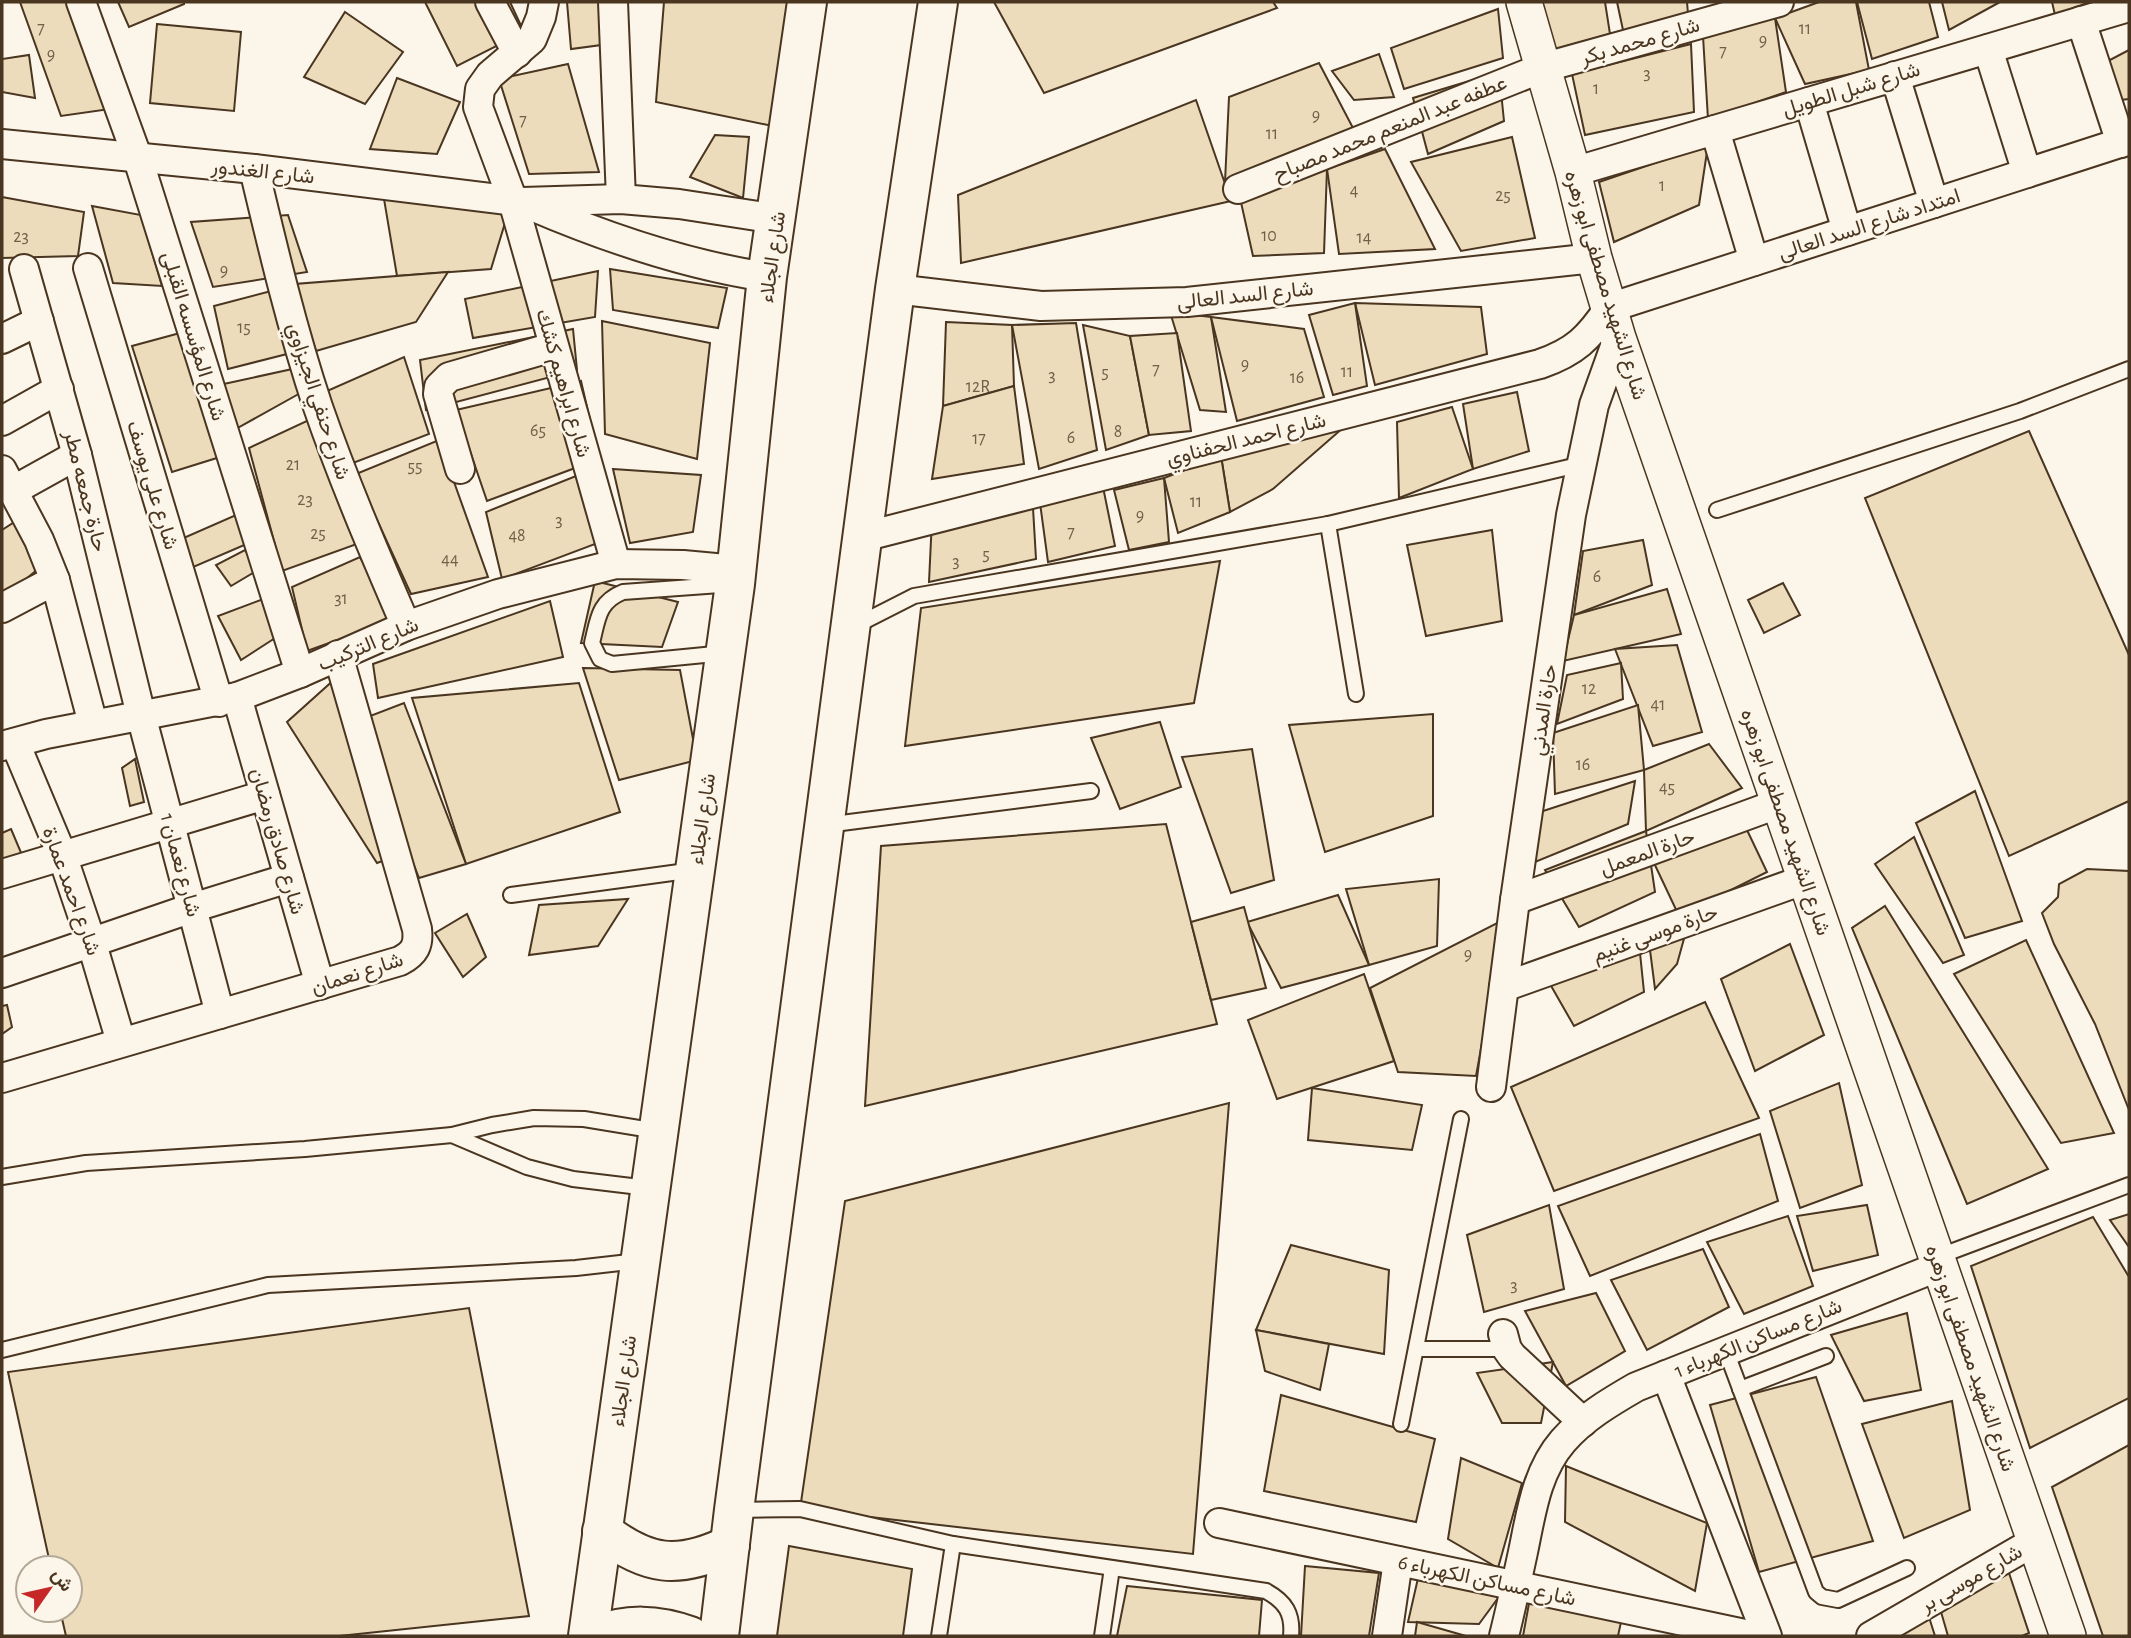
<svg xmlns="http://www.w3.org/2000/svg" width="2131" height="1638" font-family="'Alegreya Sans',Vazirmatn,sans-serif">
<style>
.building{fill:#ecdcbc;stroke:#4a3520;stroke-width:2}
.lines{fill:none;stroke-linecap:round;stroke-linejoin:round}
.service-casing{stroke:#4a3520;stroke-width:18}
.minor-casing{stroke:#4a3520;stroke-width:32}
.tertiary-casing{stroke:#4a3520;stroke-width:38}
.secondary-casing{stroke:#4a3520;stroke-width:42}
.service{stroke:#fbf6e9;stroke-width:14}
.minor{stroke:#fbf6e9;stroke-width:28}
.tertiary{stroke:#fbf6e9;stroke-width:35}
.secondary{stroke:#fbf6e9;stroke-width:38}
.labels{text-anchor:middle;stroke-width:5;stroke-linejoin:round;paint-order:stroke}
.number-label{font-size:18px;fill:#725f47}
.street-label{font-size:21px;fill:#4a3520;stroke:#fbf6e9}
</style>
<rect width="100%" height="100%" fill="#fbf6e9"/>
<!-- building -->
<g class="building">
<path d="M 20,2 L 68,2 L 110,109 L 61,116 Z"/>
<path d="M 118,2 L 184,2 L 184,4 L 129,27 Z"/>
<path d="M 425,2 L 510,2 L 524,32 L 457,66 Z"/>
<path d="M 567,2 L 603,2 L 601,45 L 571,49 Z"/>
<path d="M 664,2 L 804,2 L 787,129 L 656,102 Z"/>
<path d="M 994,2 L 1273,2 L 1277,8 L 1044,93 Z"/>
<path d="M 1539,2 L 1605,2 L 1610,34 L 1552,50 Z"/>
<path d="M 1617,2 L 1687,2 L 1688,14 L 1626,44 Z"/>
<path d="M 1819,2 L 1856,2 L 1869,70 L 1805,84 L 1775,18 Z"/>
<path d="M 1857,2 L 1929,2 L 1938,37 L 1872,59 Z"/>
<path d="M 1942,2 L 2000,2 L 1949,30 Z"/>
<path d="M 2052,2 L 2090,2 L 2055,15 Z"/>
<path d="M 1498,9 L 1503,58 L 1404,89 L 1391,48 Z"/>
<path d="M 345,12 L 403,52 L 365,104 L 304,77 Z"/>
<path d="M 1775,18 L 1786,92 L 1708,119 L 1703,36 Z"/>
<path d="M 157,24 L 241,32 L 234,111 L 150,103 Z"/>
<path d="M 1691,44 L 1694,112 L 1585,135 L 1572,74 Z"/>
<path d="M 2129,50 L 2129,99 L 2120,100 L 2095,62 L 2110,60 Z"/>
<path d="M 1379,54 L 1394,97 L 1354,100 L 1332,71 Z"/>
<path d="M 29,55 L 35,98 L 2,92 L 2,59 Z"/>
<path d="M 1319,63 L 1353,128 L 1225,182 L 1229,97 Z"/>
<path d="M 568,64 L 599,172 L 529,174 L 499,79 Z"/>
<path d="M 1499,72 L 1504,121 L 1428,154 L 1413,98 Z"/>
<path d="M 397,78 L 460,102 L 437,154 L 370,149 Z"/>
<path d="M 1196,100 L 1231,201 L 961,263 L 958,195 Z"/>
<path d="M 715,135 L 749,137 L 743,198 L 690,177 Z"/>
<path d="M 1512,137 L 1535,238 L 1461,251 L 1411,162 Z"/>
<path d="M 1708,145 L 1699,205 L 1614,242 L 1599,182 Z"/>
<path d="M 1385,149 L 1435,249 L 1339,254 L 1327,169 Z"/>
<path d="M 1327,169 L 1324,253 L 1253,256 L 1238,189 Z"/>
<path d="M 2,197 L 84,212 L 78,256 L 2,258 Z"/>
<path d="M 384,199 L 508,213 L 491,269 L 397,276 Z"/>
<path d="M 92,206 L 141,215 L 162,286 L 113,283 Z"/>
<path d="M 288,215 L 307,272 L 213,287 L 191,222 Z"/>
<path d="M 610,269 L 727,288 L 718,328 L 613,310 Z"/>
<path d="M 598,271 L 595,317 L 473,338 L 465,299 Z"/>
<path d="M 448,272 L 416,322 L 316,351 L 295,284 Z"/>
<path d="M 275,290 L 291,353 L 228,369 L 214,306 Z"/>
<path d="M 1355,303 L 1481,307 L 1487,354 L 1375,385 Z"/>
<path d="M 1355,303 L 1367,386 L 1333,395 L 1309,315 Z"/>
<path d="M 1170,312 L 1211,317 L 1226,412 L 1200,410 Z"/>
<path d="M 1211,317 L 1304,329 L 1324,397 L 1237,421 Z"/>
<path d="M 602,321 L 710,343 L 697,459 L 605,434 Z"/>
<path d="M 946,322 L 1012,325 L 1014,386 L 943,406 Z"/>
<path d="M 1076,323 L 1097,450 L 1039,469 L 1012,325 Z"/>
<path d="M 1083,325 L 1130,336 L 1149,435 L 1106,450 Z"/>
<path d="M 573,329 L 577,370 L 426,410 L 420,360 Z"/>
<path d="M 180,333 L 220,457 L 172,472 L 132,346 Z"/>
<path d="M 1177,333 L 1191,431 L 1149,435 L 1130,336 Z"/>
<path d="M 404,357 L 429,434 L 353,463 L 327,391 Z"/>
<path d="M 306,366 L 304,391 L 234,430 L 210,387 Z"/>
<path d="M 581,381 L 599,459 L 487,501 L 456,410 Z"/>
<path d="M 1014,386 L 1024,464 L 932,479 L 943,406 Z"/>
<path d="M 1517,392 L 1529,451 L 1473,469 L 1463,404 Z"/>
<path d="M 1452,407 L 1473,469 L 1399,498 L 1397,422 Z"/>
<path d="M 311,419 L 368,540 L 282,571 L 249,448 Z"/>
<path d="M 1352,420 L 1273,489 L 1230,512 L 1221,456 Z"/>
<path d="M 2029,431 L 2129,655 L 2129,801 L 2009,856 L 1865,498 Z"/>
<path d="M 439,440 L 488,577 L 411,594 L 356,474 Z"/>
<path d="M 1221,456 L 1230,512 L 1178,533 L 1164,478 Z"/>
<path d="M 596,468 L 619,535 L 502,579 L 486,512 Z"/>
<path d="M 613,469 L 701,475 L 693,532 L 630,543 Z"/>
<path d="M 1164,478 L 1169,542 L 1129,550 L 1114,490 Z"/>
<path d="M 1103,487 L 1115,546 L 1048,562 L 1040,503 Z"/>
<path d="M 1033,508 L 1036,559 L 929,582 L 932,519 Z"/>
<path d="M 236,515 L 249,543 L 191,568 L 179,540 Z"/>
<path d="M 16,521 L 38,569 L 2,599 L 2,530 Z"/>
<path d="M 1492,530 L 1502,621 L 1426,636 L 1407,545 Z"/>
<path d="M 1643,540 L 1652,585 L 1574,615 L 1583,551 Z"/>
<path d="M 245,550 L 258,570 L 231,586 L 216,565 Z"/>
<path d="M 360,557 L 393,620 L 307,651 L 292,587 Z"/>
<path d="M 1220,561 L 1194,703 L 905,746 L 921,608 Z"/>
<path d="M 595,581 L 678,602 L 662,647 L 581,643 Z"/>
<path d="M 1783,583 L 1800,615 L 1764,633 L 1748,600 Z"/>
<path d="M 1667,589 L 1681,634 L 1563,661 L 1574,615 Z"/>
<path d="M 266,598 L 286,631 L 241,660 L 218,616 Z"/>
<path d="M 550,601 L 563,657 L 378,698 L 373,664 Z"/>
<path d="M 1677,645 L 1702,732 L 1653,746 L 1615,649 Z"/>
<path d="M 1621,663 L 1623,699 L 1557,724 L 1567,675 Z"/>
<path d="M 583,668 L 680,670 L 697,760 L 619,780 Z"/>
<path d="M 336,678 L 408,852 L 377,863 L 287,722 Z"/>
<path d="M 579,683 L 620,812 L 466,864 L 412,698 Z"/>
<path d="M 404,703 L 466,864 L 419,878 L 357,721 Z"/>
<path d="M 1638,705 L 1644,770 L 1555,794 L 1553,733 Z"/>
<path d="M 1433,714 L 1433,816 L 1325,852 L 1289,725 Z"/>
<path d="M 1160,722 L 1181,787 L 1120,809 L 1091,738 Z"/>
<path d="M 1709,744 L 1742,788 L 1646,831 L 1644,770 Z"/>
<path d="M 1252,749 L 1274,880 L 1231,893 L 1182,757 Z"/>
<path d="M 135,759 L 144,802 L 130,806 L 122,768 Z"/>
<path d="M 1635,781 L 1628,824 L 1535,862 L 1540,812 Z"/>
<path d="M 1975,791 L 2022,921 L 1965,938 L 1916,823 Z"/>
<path d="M 1166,824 L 1217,1024 L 865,1106 L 881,846 Z"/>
<path d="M 11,829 L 22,855 L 2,863 L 2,833 Z"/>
<path d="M 1747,830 L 1767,872 L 1679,916 L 1654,863 Z"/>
<path d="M 1646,831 L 1655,892 L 1579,927 L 1545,870 Z"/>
<path d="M 1914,837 L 1964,955 L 1943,963 L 1875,864 Z"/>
<path d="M 2087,869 L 2129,871 L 2129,1110 L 2095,1024 L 2054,944 L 2042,913 L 2058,897 L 2059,884 Z"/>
<path d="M 1439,879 L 1437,946 L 1369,965 L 1346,889 Z"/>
<path d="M 1338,895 L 1369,965 L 1281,988 L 1247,922 Z"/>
<path d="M 628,899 L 598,946 L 529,955 L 539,905 Z"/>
<path d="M 1885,906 L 2048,1169 L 1967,1204 L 1852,928 Z"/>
<path d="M 1244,907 L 1266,988 L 1211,1000 L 1191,922 Z"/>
<path d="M 467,914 L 486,957 L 463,977 L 435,933 Z"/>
<path d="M 1505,919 L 1476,1076 L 1398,1072 L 1370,988 Z"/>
<path d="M 1685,935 L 1677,964 L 1655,989 L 1650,950 Z"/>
<path d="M 2026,940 L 2114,1133 L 2061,1143 L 1954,974 Z"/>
<path d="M 1790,944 L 1824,1035 L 1755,1071 L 1721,979 Z"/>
<path d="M 1640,953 L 1644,992 L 1574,1026 L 1550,984 Z"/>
<path d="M 1364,974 L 1394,1061 L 1277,1099 L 1248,1020 Z"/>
<path d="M 1705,1002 L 1759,1118 L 1554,1191 L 1511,1087 Z"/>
<path d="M 7,1005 L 12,1027 L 2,1034 L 2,1006 Z"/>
<path d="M 1839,1083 L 1862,1185 L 1800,1208 L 1770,1111 Z"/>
<path d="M 1312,1088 L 1422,1105 L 1412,1150 L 1308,1140 Z"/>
<path d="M 1229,1103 L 1193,1554 L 800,1509 L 845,1201 Z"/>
<path d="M 1760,1134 L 1778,1201 L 1590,1276 L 1558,1206 Z"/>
<path d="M 1549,1205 L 1564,1289 L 1484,1312 L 1467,1235 Z"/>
<path d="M 1867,1205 L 1878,1255 L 1813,1271 L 1797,1216 Z"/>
<path d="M 2129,1214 L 2129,1247 L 2110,1220 Z"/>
<path d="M 1788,1216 L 1813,1286 L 1744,1314 L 1707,1242 Z"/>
<path d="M 2093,1217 L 2129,1277 L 2129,1398 L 2030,1448 L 1971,1266 Z"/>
<path d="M 1291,1245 L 1389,1270 L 1384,1354 L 1256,1330 Z"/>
<path d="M 1703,1249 L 1729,1307 L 1647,1350 L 1611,1280 Z"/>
<path d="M 1596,1293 L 1625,1351 L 1566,1386 L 1525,1311 Z"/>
<path d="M 469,1308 L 529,1616 L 339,1636 L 66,1636 L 60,1610 L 70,1610 L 70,1568 L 51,1568 L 8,1372 Z"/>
<path d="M 1907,1313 L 1921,1390 L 1864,1401 L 1831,1335 Z"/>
<path d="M 1256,1330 L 1329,1344 L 1320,1390 L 1265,1371 Z"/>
<path d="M 1553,1362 L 1541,1423 L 1502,1423 L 1477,1373 Z"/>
<path d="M 1816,1377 L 1873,1541 L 1759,1572 L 1710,1405 Z"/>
<path d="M 1281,1395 L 1435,1439 L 1416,1522 L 1264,1491 Z"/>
<path d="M 1952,1401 L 1970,1510 L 1904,1538 L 1862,1424 Z"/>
<path d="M 2129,1445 L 2129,1636 L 2103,1636 L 2052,1487 Z"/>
<path d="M 1461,1458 L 1522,1483 L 1498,1568 L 1448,1539 Z"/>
<path d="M 1566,1466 L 1707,1523 L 1695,1591 L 1565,1522 Z"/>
<path d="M 789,1546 L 912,1569 L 903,1636 L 777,1636 Z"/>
<path d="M 1421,1565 L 1501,1594 L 1479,1624 L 1408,1622 Z"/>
<path d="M 1305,1566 L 1379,1573 L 1369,1636 L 1301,1636 Z"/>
<path d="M 2009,1573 L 2029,1633 L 2022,1636 L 1948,1636 L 1937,1598 Z"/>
<path d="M 1127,1586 L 1262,1600 L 1259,1636 L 1117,1636 Z"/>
<path d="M 1530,1598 L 1621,1622 L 1618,1636 L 1523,1636 Z"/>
<path d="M 1928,1614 L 1935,1636 L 1889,1636 Z"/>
<path d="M 1417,1622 L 1466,1636 L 1415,1636 Z"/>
</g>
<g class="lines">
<!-- service casing -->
<g class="service-casing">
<g id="service">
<path d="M 1717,510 L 2020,411 L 2129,369"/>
<path d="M 1328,524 L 1356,694"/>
<path d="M 855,626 L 914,596 L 1328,524 L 1582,464"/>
<path d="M 725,653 L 612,664 L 600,659 L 592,643 C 598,619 598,602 623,592 L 734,584"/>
<path d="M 826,825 L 1091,791"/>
<path d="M 511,895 L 694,870"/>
<path d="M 452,1135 L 527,1167 L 573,1179 L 648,1188"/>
<path d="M 2,1177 L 86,1163 L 305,1149 L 452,1135 L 492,1125 L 534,1118 L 584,1119 L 657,1131"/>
<path d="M 1937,1257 L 2129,1185"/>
<path d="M 1416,1349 L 1507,1349"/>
<path d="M 2,1350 L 268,1285 L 576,1268 L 638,1261"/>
<path d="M 1726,1351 L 1816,1592 L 1822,1597 L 1838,1600 L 1907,1568"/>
<path d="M 1740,1389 L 1826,1356"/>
<path d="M 1401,1424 L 1461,1119"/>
<path d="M 736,1510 L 800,1509 L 953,1544 L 1266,1591 C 1286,1602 1293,1614 1291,1636"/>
<path d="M 939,1636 L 953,1544"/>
<path d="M 1102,1636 L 1112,1568"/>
</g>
</g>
<!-- minor casing -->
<g class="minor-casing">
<g id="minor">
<path d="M 81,2 L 138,159 L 300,673"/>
<path d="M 490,2 L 517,53"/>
<path d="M 544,2 L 541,17 L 532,39 L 490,75 L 480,89 L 478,107 L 513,201 L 616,564"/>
<path d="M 613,2 L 621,199"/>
<path d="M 2081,21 L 2121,143"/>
<path d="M 1988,49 L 2027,173"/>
<path d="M 1895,76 L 1934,203"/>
<path d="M 1809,102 L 1847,231"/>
<path d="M 1715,130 L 1754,261"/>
<path d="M 2,144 L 254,169 L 523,202 L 621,199 L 679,204 L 777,219"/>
<path d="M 254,169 C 273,249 292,329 318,407 C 344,482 375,554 406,626"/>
<path d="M 1573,172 L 2129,7"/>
<path d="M 1238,189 L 1542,68 L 1779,2"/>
<path d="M 532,206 C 607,238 686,265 767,277"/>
<path d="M 88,268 L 219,702"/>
<path d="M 24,269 L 77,455 L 141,715 L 220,1014"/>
<path d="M 895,289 L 1041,306 L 1187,302 L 1594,258"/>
<path d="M 2,339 L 39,321"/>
<path d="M 2,421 L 59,389"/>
<path d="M 460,469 L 438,394 L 439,387 L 449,377 L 553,347"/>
<path d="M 2,470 L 39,540 L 55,580 L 93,724"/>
<path d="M 14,490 L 77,455"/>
<path d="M 863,537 L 1540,364 C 1575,352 1589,338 1609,308 L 2129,140"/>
<path d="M 2,608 L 55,580"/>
<path d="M 237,697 L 320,985"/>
<path d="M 15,743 L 62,855 L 92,944 L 121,1042"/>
<path d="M 2,746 L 46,734 L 237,697 L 300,673 L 406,626 L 498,594 L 616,564 L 683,565 L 737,570"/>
<path d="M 2,874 L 265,795"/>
<path d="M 1515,900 L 1780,803"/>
<path d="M 2,973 L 192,908 L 289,878"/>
<path d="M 1504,987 L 1806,879"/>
<path d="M 2,1078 L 400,961 C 415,953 419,945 417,929 L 338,655"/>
<path d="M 1491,1087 L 1515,900 L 1571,515 L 1594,405 L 1618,338"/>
<path d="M 1503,1334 L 1507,1349 L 1512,1356 L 1583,1422"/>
<path d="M 1666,1375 L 1767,1636"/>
<path d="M 1219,1523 L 1754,1636"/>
<path d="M 1387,1636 L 1398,1561"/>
<path d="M 1504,1636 C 1511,1608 1517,1580 1523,1552 C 1531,1514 1536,1472 1563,1441 C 1583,1418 1610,1402 1636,1387 L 1940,1266"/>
<path d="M 1871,1636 L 2035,1541"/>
</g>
</g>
<!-- tertiary casing -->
<g class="tertiary-casing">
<path id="tertiary" d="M 1524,2 L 1573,172 L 1594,258 L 1618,338 L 2068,1636"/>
</g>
<!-- secondary casing -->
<g class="secondary-casing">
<g id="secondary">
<path d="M 602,1531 C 647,1566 678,1570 730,1545"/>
<path d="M 588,1636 L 735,584 L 767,277 L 807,2"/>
<path d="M 594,1636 C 627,1623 657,1624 690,1636"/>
<path d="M 719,1636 L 734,1510 L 895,289 L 938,2"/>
</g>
</g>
<!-- service -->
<use href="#service" class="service"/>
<!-- minor -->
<use href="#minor" class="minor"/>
<!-- tertiary -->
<use href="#tertiary" class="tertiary"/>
<!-- secondary -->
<use href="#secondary" class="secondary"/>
</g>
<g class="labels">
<!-- number labels -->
<g class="number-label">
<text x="41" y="34">7</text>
<text x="1805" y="34">11</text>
<text x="1763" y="46">9</text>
<text x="1723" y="57">7</text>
<text x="51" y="60">9</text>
<text x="1647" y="79">3</text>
<text x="1596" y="94">1</text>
<text x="1316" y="121">9</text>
<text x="523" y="126">7</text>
<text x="1272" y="139">11</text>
<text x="1662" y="191">1</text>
<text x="1354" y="196">4</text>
<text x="1503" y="201">25</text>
<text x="1269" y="241">10</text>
<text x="21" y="242">23</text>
<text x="1364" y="243">14</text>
<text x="224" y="276">9</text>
<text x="244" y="333">15</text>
<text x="1245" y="370">9</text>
<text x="1156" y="375">7</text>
<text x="1347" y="377">11</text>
<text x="1105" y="378">5</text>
<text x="1052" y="381">3</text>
<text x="1297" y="383">16</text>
<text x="978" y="392">12R</text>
<text x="538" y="436">65</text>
<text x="1118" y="437">8</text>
<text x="1071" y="443">6</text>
<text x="979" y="444">17</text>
<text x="293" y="470">21</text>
<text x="415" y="472">55</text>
<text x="305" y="505">23</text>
<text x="1196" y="507">11</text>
<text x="1140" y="521">9</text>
<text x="559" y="526">3</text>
<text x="1071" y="538">7</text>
<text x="318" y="539">25</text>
<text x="517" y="541">48</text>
<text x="986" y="560">5</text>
<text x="450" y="565">44</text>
<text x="956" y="567">3</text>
<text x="1597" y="582">6</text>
<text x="341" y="604">31</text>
<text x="1589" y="694">12</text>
<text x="1658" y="710">41</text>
<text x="1583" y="770">16</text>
<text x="1667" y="793">45</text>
<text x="1468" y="960">9</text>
<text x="1514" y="1291">3</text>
</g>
<!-- street labels -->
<g class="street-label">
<text transform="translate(1640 41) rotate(-16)" y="7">شارع محمد بكر</text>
<text transform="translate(1851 89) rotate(-17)" y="7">شارع شبل الطويل</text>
<text transform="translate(1390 128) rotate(-22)" y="7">عطفه عبد المنعم محمد مصباح</text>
<text transform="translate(263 171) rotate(6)" y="7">شارع الغندور</text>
<text transform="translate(1869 224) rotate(-18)" y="7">امتداد شارع السد العالى</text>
<text transform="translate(772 257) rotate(-82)" y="7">شارع الجلاء</text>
<text transform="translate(1606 285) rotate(73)" y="7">شارع الشهيد مصطفى ابو زهره</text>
<text transform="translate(1245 295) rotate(-6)" y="7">شارع السد العالى</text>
<text transform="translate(194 336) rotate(73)" y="7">شارع المؤسسه القبلى</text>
<text transform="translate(564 383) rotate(74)" y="7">شارع ابراهيم كشك</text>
<text transform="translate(319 401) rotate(72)" y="7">شارع حنفي الجيزاوي</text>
<text transform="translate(1246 439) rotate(-14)" y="7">شارع احمد الحفناوي</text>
<text transform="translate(153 485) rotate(73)" y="7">شارع على يوسف</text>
<text transform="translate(86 491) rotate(76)" y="7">حارة جمعه مطر</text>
<text transform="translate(368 644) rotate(-23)" y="7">شارع التركيب</text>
<text transform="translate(1543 710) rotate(-82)" y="7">حارة المدني</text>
<text transform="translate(702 819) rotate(-82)" y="7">شارع الجلاء</text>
<text transform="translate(1786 822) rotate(71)" y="7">شارع الشهيد مصطفى ابو زهره</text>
<text transform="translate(278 841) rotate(74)" y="7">شارع صادق رمضان</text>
<text transform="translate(1647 852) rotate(-20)" y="7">حارة المعمل</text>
<text transform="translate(181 865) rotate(75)" y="7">شارع نعمان 1</text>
<text transform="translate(72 891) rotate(70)" y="7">شارع احمد عمارة</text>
<text transform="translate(1655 933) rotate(-20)" y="7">حارة موسى غنيم</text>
<text transform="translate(357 973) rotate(-18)" y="7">شارع نعمان</text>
<text transform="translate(1758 1338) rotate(-22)" y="7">شارع مساكن الكهرباء 1</text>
<text transform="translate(1971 1358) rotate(71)" y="7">شارع الشهيد مصطفى ابو زهره</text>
<text transform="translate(623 1381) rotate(-82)" y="7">شارع الجلاء</text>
<text transform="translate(1971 1578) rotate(-30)" y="7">شارع موسى بر</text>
<text transform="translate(1487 1580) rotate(12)" y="7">شارع مساكن الكهرباء 6</text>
</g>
</g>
<!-- border -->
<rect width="2131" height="1638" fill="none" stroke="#4a3520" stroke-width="7"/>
<!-- north arrow -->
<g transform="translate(49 1589) rotate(56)"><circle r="33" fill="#fbf6e9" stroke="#b4a999" stroke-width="2"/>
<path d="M0-5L12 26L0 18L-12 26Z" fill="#c62828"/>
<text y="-10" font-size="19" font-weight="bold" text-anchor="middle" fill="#4a3520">ش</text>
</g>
</svg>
